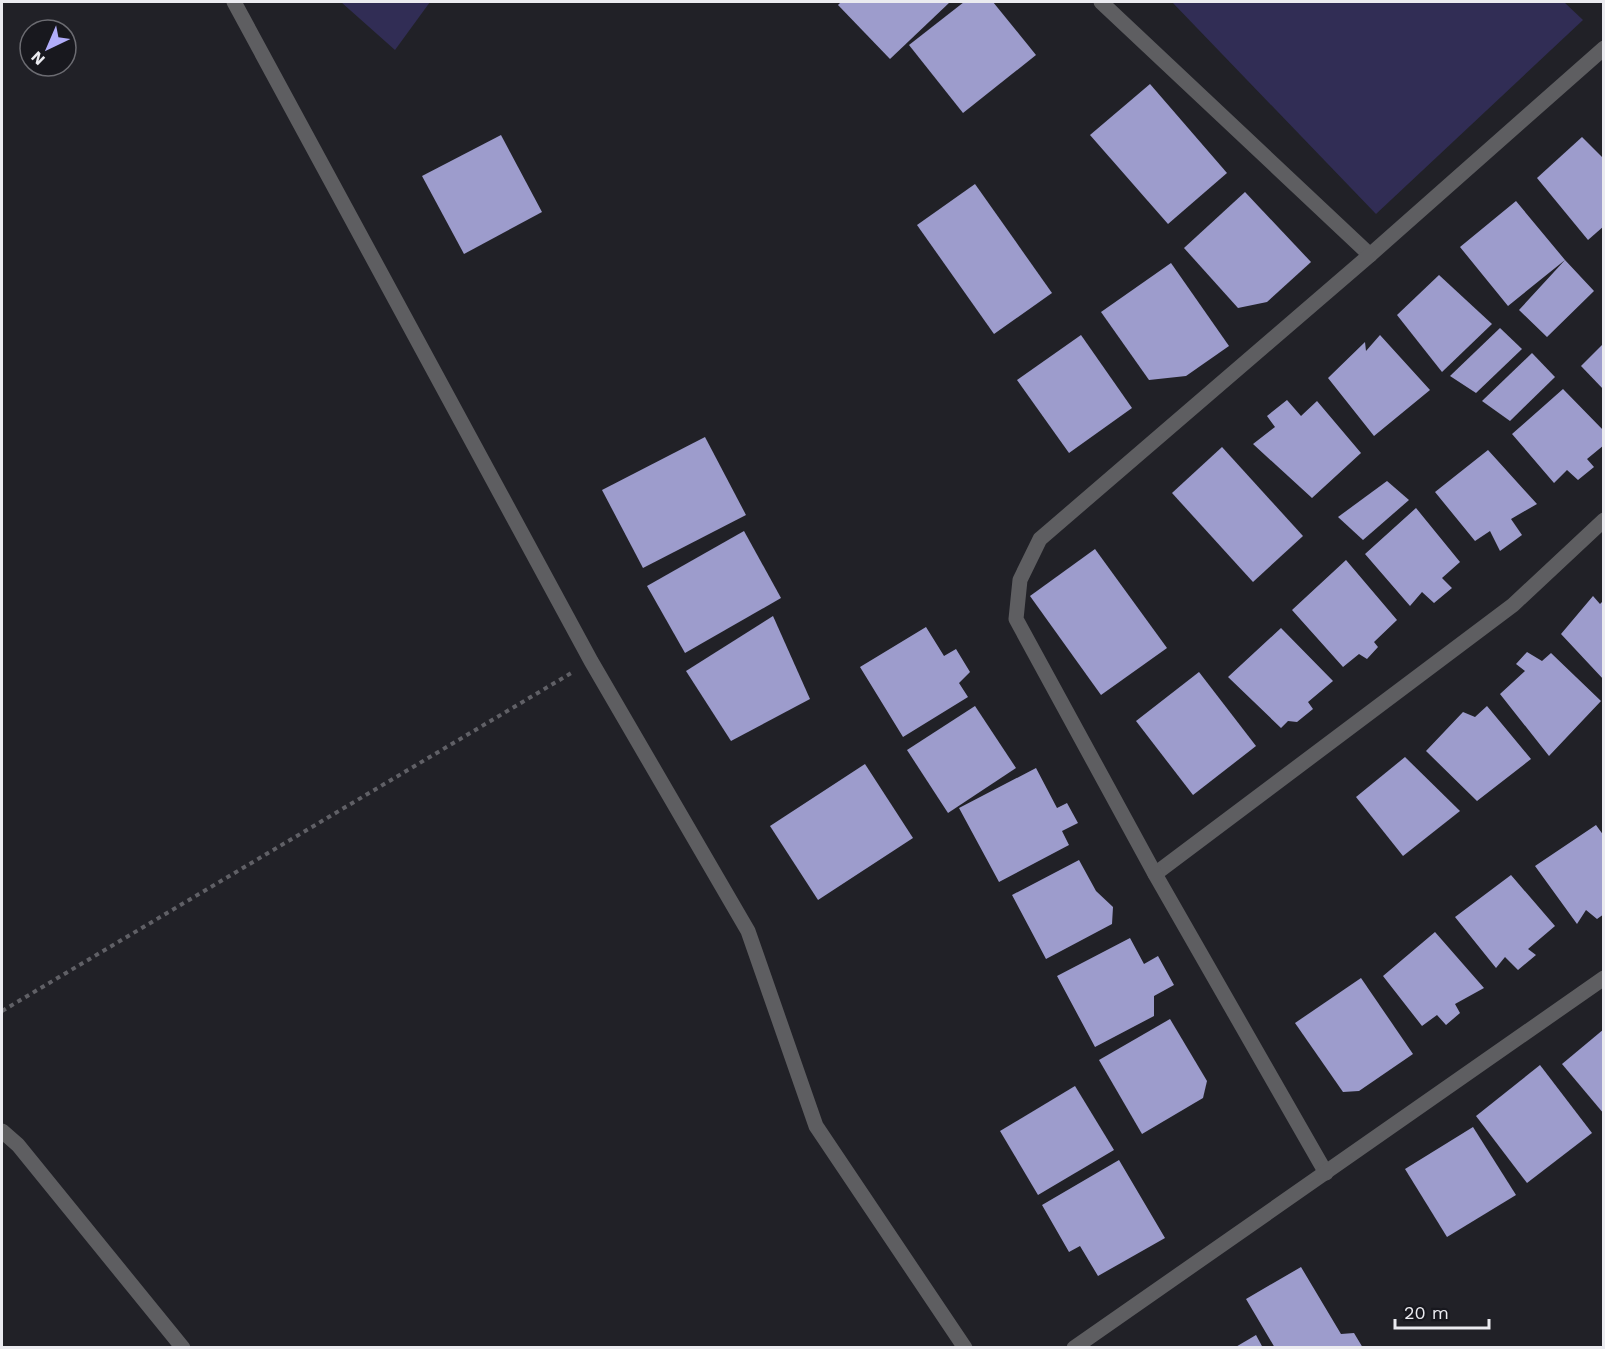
<svg xmlns="http://www.w3.org/2000/svg" width="1605" height="1349" font-family="'Work Sans',sans-serif">
<style>
.green{fill:#312d55}
.building{fill:#9d9ccc}
.lines{fill:none;stroke-linecap:round;stroke-linejoin:round}
.path{stroke:#606066;stroke-width:4;stroke-dasharray:4.5 4.5;stroke-linecap:butt}
.street{stroke:#5e5e61;stroke-width:15}
</style>
<rect width="100%" height="100%" fill="#212127"/>
<!-- green -->
<g class="green">
<path d="M 341,2 L 430,2 L 395,50 Z"/>
<path d="M 1172,2 L 1564,2 L 1583,20 L 1376,214 Z"/>
</g>
<!-- building -->
<g class="building">
<path d="M 841,2 L 950,2 L 890,59 L 838,5 Z"/>
<path d="M 964,2 L 993,2 L 1036,55 L 963,113 L 909,45 Z"/>
<path d="M 1150,84 L 1227,173 L 1168,224 L 1090,135 Z"/>
<path d="M 501,135 L 542,212 L 464,254 L 422,176 Z"/>
<path d="M 1582,137 L 1604,159 L 1604,226 L 1588,240 L 1537,178 Z"/>
<path d="M 975,184 L 1052,293 L 994,334 L 917,225 Z"/>
<path d="M 1245,192 L 1311,262 L 1267,302 L 1238,308 L 1184,248 Z"/>
<path d="M 1516,201 L 1565,260 L 1594,291 L 1547,337 L 1519,310 L 1565,260 L 1508,306 L 1460,247 Z"/>
<path d="M 1171,263 L 1229,346 L 1186,376 L 1149,380 L 1101,312 Z"/>
<path d="M 1439,275 L 1492,324 L 1442,372 L 1397,315 Z"/>
<path d="M 1500,328 L 1522,349 L 1476,393 L 1450,376 Z"/>
<path d="M 1081,335 L 1132,408 L 1069,453 L 1017,380 Z"/>
<path d="M 1380,335 L 1430,390 L 1374,436 L 1328,378 L 1365,342 L 1366,351 Z"/>
<path d="M 1604,343 L 1604,390 L 1581,366 Z"/>
<path d="M 1532,353 L 1555,377 L 1510,421 L 1482,401 Z"/>
<path d="M 1563,389 L 1604,431 L 1604,445 L 1587,459 L 1594,467 L 1578,480 L 1567,470 L 1554,483 L 1512,434 Z"/>
<path d="M 1287,400 L 1301,416 L 1317,401 L 1361,453 L 1312,498 L 1253,444 L 1275,427 L 1267,416 Z"/>
<path d="M 705,437 L 746,515 L 643,568 L 602,490 Z"/>
<path d="M 1222,447 L 1303,536 L 1253,582 L 1172,493 Z"/>
<path d="M 1488,450 L 1537,504 L 1511,519 L 1522,535 L 1500,551 L 1490,531 L 1475,541 L 1435,492 Z"/>
<path d="M 1387,481 L 1409,500 L 1363,540 L 1338,517 Z"/>
<path d="M 1416,508 L 1460,562 L 1442,578 L 1452,588 L 1434,603 L 1422,592 L 1410,606 L 1365,554 Z"/>
<path d="M 744,531 L 781,598 L 685,653 L 647,586 Z"/>
<path d="M 1095,549 L 1167,648 L 1101,695 L 1030,596 Z"/>
<path d="M 1346,560 L 1397,620 L 1374,642 L 1378,647 L 1367,659 L 1359,654 L 1343,667 L 1292,610 Z"/>
<path d="M 1593,596 L 1600,604 L 1604,600 L 1604,680 L 1561,634 Z"/>
<path d="M 773,616 L 810,699 L 731,741 L 686,671 Z"/>
<path d="M 926,627 L 944,656 L 956,649 L 970,672 L 959,683 L 968,697 L 903,737 L 860,667 Z"/>
<path d="M 1281,628 L 1333,681 L 1308,702 L 1313,709 L 1297,722 L 1288,721 L 1281,728 L 1228,677 Z"/>
<path d="M 1527,652 L 1542,661 L 1551,653 L 1601,701 L 1549,756 L 1500,694 L 1525,671 L 1516,664 Z"/>
<path d="M 1199,672 L 1256,746 L 1193,795 L 1136,721 Z"/>
<path d="M 975,706 L 1016,768 L 948,813 L 907,750 Z"/>
<path d="M 1487,706 L 1531,759 L 1477,801 L 1426,751 L 1463,712 L 1475,717 Z"/>
<path d="M 1405,757 L 1460,811 L 1403,856 L 1356,797 Z"/>
<path d="M 865,764 L 913,838 L 818,900 L 770,826 Z"/>
<path d="M 1036,768 L 1057,808 L 1067,803 L 1078,823 L 1062,831 L 1069,845 L 999,882 L 959,808 Z"/>
<path d="M 1596,825 L 1604,836 L 1604,893 L 1602,893 L 1604,895 L 1604,914 L 1597,919 L 1586,910 L 1577,924 L 1535,866 Z"/>
<path d="M 1079,860 L 1096,891 L 1113,907 L 1112,924 L 1046,959 L 1012,895 Z"/>
<path d="M 1511,875 L 1555,926 L 1528,949 L 1536,955 L 1518,970 L 1505,957 L 1496,968 L 1455,917 Z"/>
<path d="M 1435,932 L 1484,988 L 1455,1004 L 1460,1013 L 1446,1025 L 1437,1015 L 1422,1026 L 1383,976 Z"/>
<path d="M 1130,938 L 1144,964 L 1158,956 L 1174,985 L 1154,996 L 1154,1016 L 1095,1047 L 1057,976 Z"/>
<path d="M 1361,978 L 1413,1054 L 1359,1091 L 1343,1092 L 1295,1023 Z"/>
<path d="M 1170,1019 L 1207,1081 L 1203,1098 L 1142,1134 L 1099,1060 Z"/>
<path d="M 1604,1029 L 1604,1114 L 1562,1064 Z"/>
<path d="M 1540,1065 L 1592,1133 L 1527,1183 L 1476,1116 Z"/>
<path d="M 1075,1086 L 1114,1150 L 1038,1195 L 1000,1131 Z"/>
<path d="M 1473,1127 L 1516,1195 L 1447,1237 L 1405,1169 Z"/>
<path d="M 1119,1160 L 1165,1238 L 1098,1276 L 1080,1246 L 1069,1252 L 1042,1205 Z"/>
<path d="M 1301,1267 L 1341,1334 L 1354,1333 L 1363,1348 L 1275,1348 L 1246,1299 Z"/>
<path d="M 1256,1335 L 1263,1348 L 1234,1348 Z"/>
</g>
<g class="lines">
<!-- path -->
<path class="path" d="M 2,1011 L 573,672"/>
<!-- street -->
<g class="street">
<path d="M 234,2 L 591,661 L 748,931 L 816,1126 L 965,1348"/>
<path d="M 1101,2 L 1370,255"/>
<path d="M 1155,874 L 1513,605 L 1604,520"/>
<path d="M 2,1131 L 18,1145 L 183,1348"/>
<path d="M 1326,1173 L 1155,874 L 1016,619 L 1020,580 L 1040,539 L 1370,255 L 1604,48"/>
<path d="M 1074,1348 L 1604,978"/>
</g>
</g>
<!-- border -->
<rect width="1605" height="1349" fill="none" stroke="#ebebf0" stroke-width="6"/>
<!-- north arrow -->
<g transform="translate(48 48) rotate(224)"><circle r="28" fill="#18181e" stroke="#6c6c72" stroke-width="1.5"/>
<path d="M0-4.5L10 22L0 15L-10 22Z" fill="#b1adfa"/>
<text y="-9" font-size="16" font-weight="bold" text-anchor="middle" fill="#ebebf0">N</text>
</g>
<!-- scale -->
<path d="M1395 1319v9h94v-9" fill="none" stroke="#ebebf0" stroke-width="3"/>
<text x="1404" y="1319" font-size="18" fill="#ebebf0" stroke="#18181e" stroke-width="4.5" paint-order="stroke">20 m</text>
</svg>
